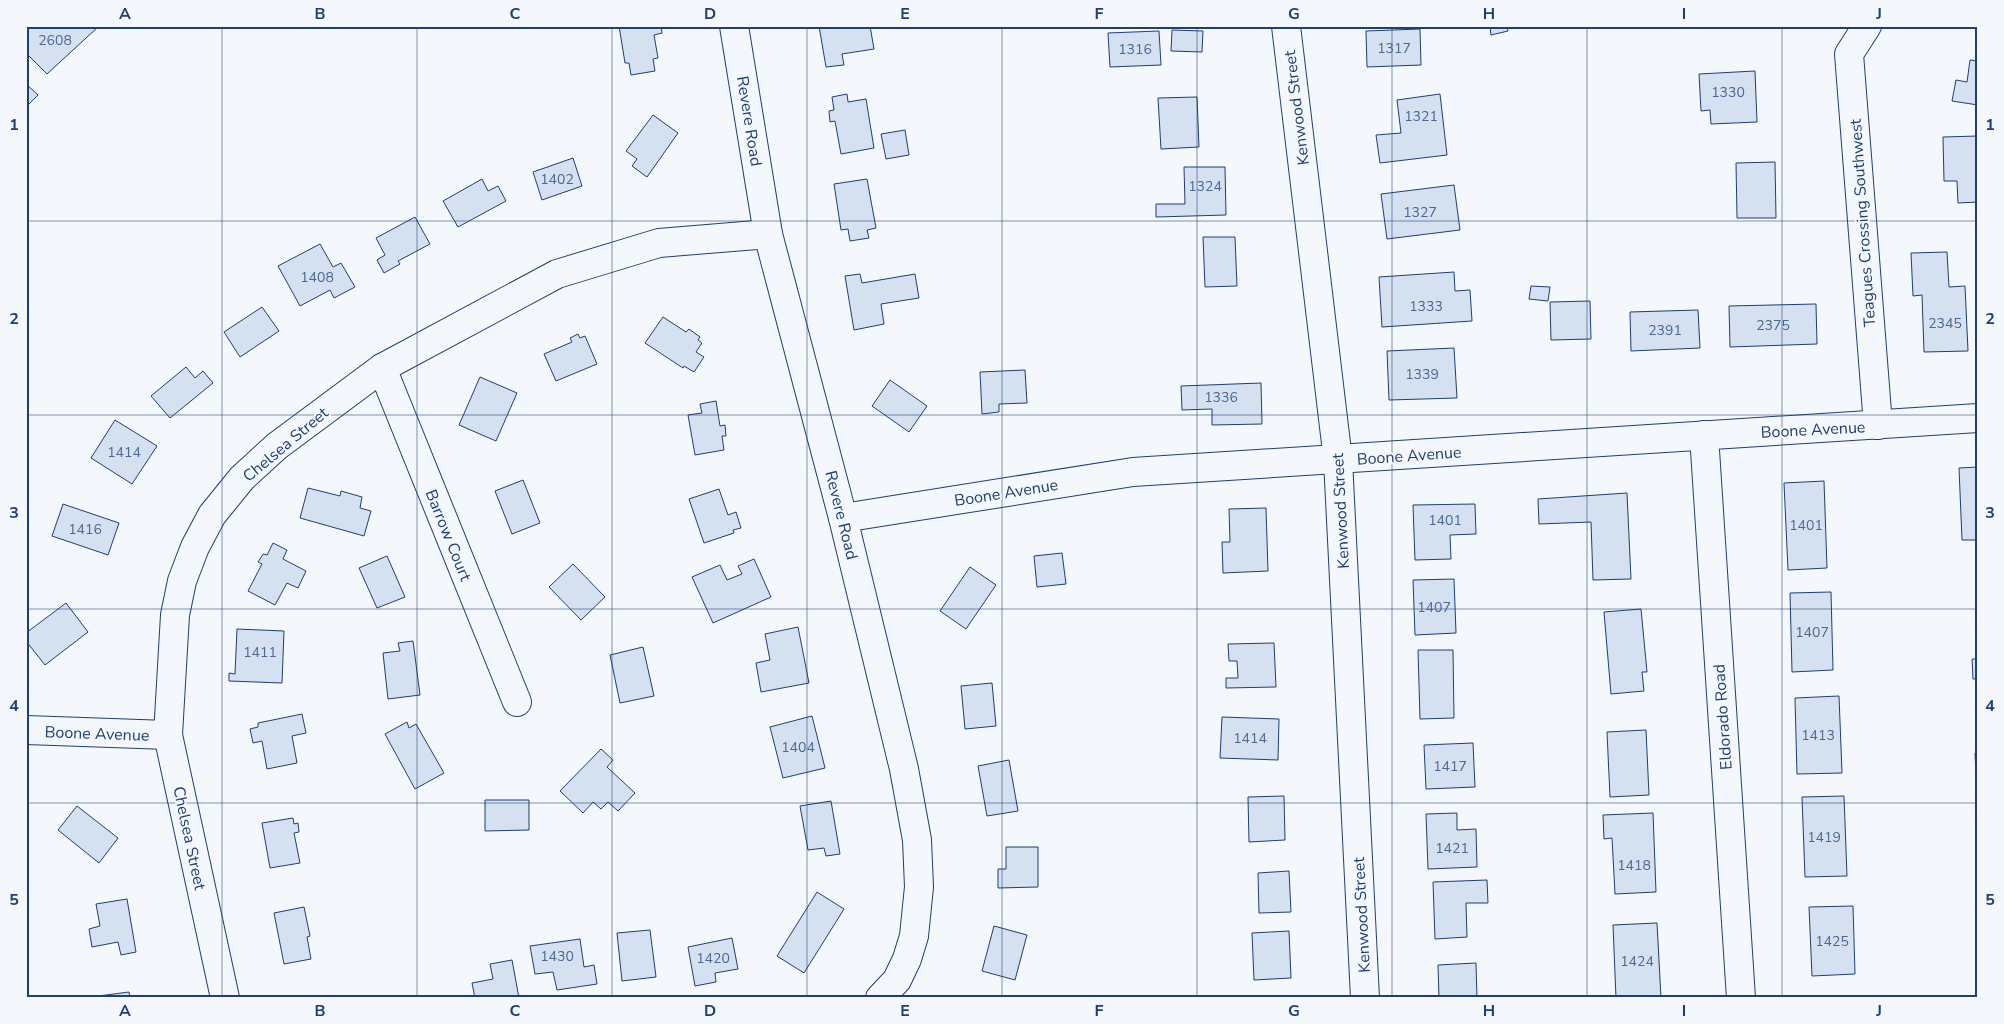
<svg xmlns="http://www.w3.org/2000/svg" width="2004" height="1024" font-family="'Nunito Sans',sans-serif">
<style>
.building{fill:#d5e0f0;stroke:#1d3f73}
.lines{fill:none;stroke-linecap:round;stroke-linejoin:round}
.minor-casing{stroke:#1d3f73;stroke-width:30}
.minor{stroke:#f4f7fb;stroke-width:28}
.grid{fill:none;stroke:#1d3f73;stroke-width:1;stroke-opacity:0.55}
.labels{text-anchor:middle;stroke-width:4;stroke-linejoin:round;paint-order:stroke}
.number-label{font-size:14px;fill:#4b6792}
.street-label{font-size:16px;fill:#1d3f73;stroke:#f4f7fb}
.neatline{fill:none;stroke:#1d3f73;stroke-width:2}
.grid-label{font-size:16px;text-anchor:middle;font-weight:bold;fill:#1d3f73}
</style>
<rect width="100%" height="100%" fill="#f4f7fb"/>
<!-- building -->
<g class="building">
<path d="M 26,26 L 97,26 L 98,27 L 47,74 L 26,53 Z"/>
<path d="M 619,26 L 661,26 L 662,33 L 654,35 L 658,58 L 653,59 L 655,71 L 631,75 L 629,63 L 625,63 Z"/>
<path d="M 819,26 L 870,26 L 874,49 L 842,54 L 844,65 L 826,67 Z"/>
<path d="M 1490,26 L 1507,26 L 1508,31 L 1491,35 Z"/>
<path d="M 1648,26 L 1700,26 L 1700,27 L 1648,28 Z"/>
<path d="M 1420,29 L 1421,65 L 1367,67 L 1366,31 Z"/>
<path d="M 1172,30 L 1203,31 L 1202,52 L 1171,51 Z"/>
<path d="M 1159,31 L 1161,65 L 1110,67 L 1108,33 Z"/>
<path d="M 1970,60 L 1978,61 L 1978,105 L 1952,101 L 1956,80 L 1967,82 Z"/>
<path d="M 1755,71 L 1757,122 L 1711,124 L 1710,110 L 1701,111 L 1699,74 Z"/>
<path d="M 26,84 L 38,95 L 26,107 Z"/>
<path d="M 847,94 L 848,102 L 866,99 L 874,148 L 841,154 L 835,121 L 830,122 L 829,111 L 834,110 L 832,97 Z"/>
<path d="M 1440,94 L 1447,155 L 1380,163 L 1376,135 L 1401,133 L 1397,100 Z"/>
<path d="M 1197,97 L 1199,147 L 1161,149 L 1158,98 Z"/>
<path d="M 653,115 L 678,133 L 647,177 L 632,166 L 637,159 L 626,151 Z"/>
<path d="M 905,130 L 909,155 L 886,159 L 881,134 Z"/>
<path d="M 1978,136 L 1978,202 L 1958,203 L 1957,181 L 1944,181 L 1943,137 Z"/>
<path d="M 573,158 L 582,186 L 542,200 L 533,172 Z"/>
<path d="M 1775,162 L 1776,218 L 1737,218 L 1736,163 Z"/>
<path d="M 1184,167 L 1225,167 L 1226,215 L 1156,217 L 1156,204 L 1185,204 Z"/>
<path d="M 482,179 L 488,191 L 498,186 L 506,201 L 458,227 L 443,201 Z"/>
<path d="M 867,179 L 876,228 L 867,230 L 869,238 L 850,241 L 848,229 L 841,230 L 834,184 Z"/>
<path d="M 1454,185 L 1460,230 L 1387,239 L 1381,194 Z"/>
<path d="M 415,217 L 430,244 L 398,261 L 400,264 L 384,273 L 377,260 L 385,255 L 376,238 Z"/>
<path d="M 1203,237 L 1235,237 L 1237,286 L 1205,287 Z"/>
<path d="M 320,244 L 333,267 L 341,263 L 355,287 L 334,298 L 330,290 L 300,306 L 278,266 Z"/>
<path d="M 1947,252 L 1949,287 L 1965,286 L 1968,351 L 1924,352 L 1922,295 L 1913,296 L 1911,253 Z"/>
<path d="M 1454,272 L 1455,291 L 1470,290 L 1472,321 L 1382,327 L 1379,277 Z"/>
<path d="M 860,274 L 862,283 L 915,274 L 919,298 L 881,304 L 884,324 L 854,330 L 845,276 Z"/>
<path d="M 1531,286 L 1550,287 L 1548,301 L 1529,299 Z"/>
<path d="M 1590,301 L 1591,339 L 1551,340 L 1550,302 Z"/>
<path d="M 1816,304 L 1817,344 L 1730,347 L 1729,306 Z"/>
<path d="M 262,307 L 279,331 L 240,357 L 224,332 Z"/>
<path d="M 1698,310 L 1700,348 L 1631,351 L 1630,312 Z"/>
<path d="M 663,317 L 686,332 L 689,329 L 700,337 L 698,340 L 702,343 L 696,352 L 704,357 L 694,372 L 684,366 L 683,368 L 645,343 Z"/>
<path d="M 578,334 L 580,338 L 585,336 L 597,364 L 556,381 L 544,354 L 572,342 L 570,338 Z"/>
<path d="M 1454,348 L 1457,398 L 1389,400 L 1387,351 Z"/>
<path d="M 186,367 L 195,378 L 203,371 L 213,383 L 170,418 L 151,396 Z"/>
<path d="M 1025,370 L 1027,403 L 999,404 L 999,412 L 982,414 L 980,372 Z"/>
<path d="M 480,377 L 517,393 L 496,441 L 459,425 Z"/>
<path d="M 890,380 L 927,406 L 909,432 L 872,406 Z"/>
<path d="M 1261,383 L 1262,424 L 1212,425 L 1212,409 L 1182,410 L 1181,386 Z"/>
<path d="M 716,401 L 720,426 L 725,425 L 726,436 L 722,436 L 724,450 L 695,455 L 688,415 L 702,413 L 700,404 Z"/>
<path d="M 115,420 L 157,446 L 132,484 L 91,458 Z"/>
<path d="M 1978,467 L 1978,540 L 1962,540 L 1959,468 Z"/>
<path d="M 523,480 L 540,523 L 512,534 L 495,491 Z"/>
<path d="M 1824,481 L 1827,568 L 1788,570 L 1784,483 Z"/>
<path d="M 308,488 L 340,496 L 341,491 L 362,497 L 360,508 L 371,511 L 364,536 L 300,518 Z"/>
<path d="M 719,489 L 728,515 L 736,512 L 741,528 L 733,530 L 734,533 L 704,543 L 689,499 Z"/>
<path d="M 1627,493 L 1631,579 L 1593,580 L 1591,522 L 1539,524 L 1538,499 Z"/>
<path d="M 63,504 L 119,523 L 108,555 L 52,536 Z"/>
<path d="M 1475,504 L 1476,534 L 1450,535 L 1451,559 L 1415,560 L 1413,505 Z"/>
<path d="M 1266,508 L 1268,571 L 1223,573 L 1222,542 L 1230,542 L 1229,509 Z"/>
<path d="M 273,543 L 287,550 L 283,559 L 306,571 L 298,588 L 287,583 L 275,605 L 248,591 L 262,564 L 258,562 L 263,554 L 267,555 Z"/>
<path d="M 1062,553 L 1066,584 L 1037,587 L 1034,556 Z"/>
<path d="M 387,556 L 405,597 L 377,608 L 359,568 Z"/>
<path d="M 754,559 L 771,597 L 713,623 L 692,577 L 720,565 L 727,580 L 742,574 L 738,566 Z"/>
<path d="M 573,564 L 605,597 L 581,620 L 549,587 Z"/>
<path d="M 970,567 L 996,585 L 966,629 L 940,611 Z"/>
<path d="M 1454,579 L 1456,633 L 1415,635 L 1413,580 Z"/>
<path d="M 1831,592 L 1833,670 L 1792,672 L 1790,593 Z"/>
<path d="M 66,603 L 88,632 L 45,665 L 26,641 L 26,633 Z"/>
<path d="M 1641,609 L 1647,672 L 1642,672 L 1644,691 L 1611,694 L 1604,612 Z"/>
<path d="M 798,627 L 809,683 L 761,692 L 756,663 L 770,660 L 765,634 Z"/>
<path d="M 237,629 L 284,631 L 282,683 L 229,681 L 229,673 L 235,674 Z"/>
<path d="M 413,641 L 420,695 L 388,699 L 383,653 L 400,651 L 398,643 Z"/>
<path d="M 1274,643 L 1276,687 L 1226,688 L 1226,678 L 1238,678 L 1237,661 L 1229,661 L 1228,644 Z"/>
<path d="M 643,647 L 654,696 L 620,703 L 610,655 Z"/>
<path d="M 1418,650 L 1453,650 L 1454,718 L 1420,719 Z"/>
<path d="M 1972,659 L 1978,659 L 1978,679 L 1973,679 Z"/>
<path d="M 992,683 L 996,726 L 965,729 L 961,686 Z"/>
<path d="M 1839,696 L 1842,773 L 1797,774 L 1795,698 Z"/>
<path d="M 302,714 L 306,733 L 292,736 L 297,763 L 267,769 L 262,741 L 253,743 L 250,729 L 258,727 L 258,723 Z"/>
<path d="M 812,716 L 825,768 L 783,778 L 770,727 Z"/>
<path d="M 1222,717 L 1279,719 L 1278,760 L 1220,758 Z"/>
<path d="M 407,722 L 409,728 L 416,724 L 444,773 L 415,789 L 385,734 Z"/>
<path d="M 1646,730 L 1649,795 L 1610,797 L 1607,732 Z"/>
<path d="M 1473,743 L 1475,787 L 1426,789 L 1424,745 Z"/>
<path d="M 601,749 L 613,760 L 607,767 L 635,793 L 618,811 L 608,802 L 601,809 L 593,802 L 583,813 L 560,791 Z"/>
<path d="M 1975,753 L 1978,753 L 1977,794 Z"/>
<path d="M 1009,760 L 1018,811 L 987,816 L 978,766 Z"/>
<path d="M 1284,796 L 1285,840 L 1249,842 L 1248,797 Z"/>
<path d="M 1844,796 L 1847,876 L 1805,877 L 1802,797 Z"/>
<path d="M 485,800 L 529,800 L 529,830 L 485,831 Z"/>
<path d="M 831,801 L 840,854 L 826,856 L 824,848 L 808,850 L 800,806 Z"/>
<path d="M 77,806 L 118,838 L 99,863 L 58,830 Z"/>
<path d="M 1457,813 L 1457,830 L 1476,829 L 1477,867 L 1428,869 L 1426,814 Z"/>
<path d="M 1653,813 L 1656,892 L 1615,894 L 1612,838 L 1604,839 L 1603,815 Z"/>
<path d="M 293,818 L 294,824 L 298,823 L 299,832 L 294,833 L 300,863 L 270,868 L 262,823 Z"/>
<path d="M 1006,847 L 1038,847 L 1038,887 L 998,888 L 998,869 L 1006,869 Z"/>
<path d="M 1289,871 L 1291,912 L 1259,913 L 1258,873 Z"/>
<path d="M 1487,880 L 1488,903 L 1466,903 L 1467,937 L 1435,939 L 1433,882 Z"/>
<path d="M 817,892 L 844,909 L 804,973 L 777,956 Z"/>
<path d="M 127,899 L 136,952 L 121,955 L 118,942 L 92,947 L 89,929 L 100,926 L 96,904 Z"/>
<path d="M 1853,906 L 1855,974 L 1812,976 L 1809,907 Z"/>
<path d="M 304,907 L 310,936 L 307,937 L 311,959 L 284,964 L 274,913 Z"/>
<path d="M 1657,923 L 1661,998 L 1616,998 L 1613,925 Z"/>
<path d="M 994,926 L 1027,935 L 1015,980 L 982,971 Z"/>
<path d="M 650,930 L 656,977 L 622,981 L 617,933 Z"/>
<path d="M 1289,931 L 1291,978 L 1254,980 L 1252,933 Z"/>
<path d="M 732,938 L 738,969 L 715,973 L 716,982 L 695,986 L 688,947 Z"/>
<path d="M 580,939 L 584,967 L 594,965 L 597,984 L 557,990 L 553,972 L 535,974 L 530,946 Z"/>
<path d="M 512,960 L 519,998 L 475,998 L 472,983 L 493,979 L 490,964 Z"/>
<path d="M 1476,963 L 1477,998 L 1439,998 L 1438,965 Z"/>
<path d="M 129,992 L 130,998 L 98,998 L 98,996 Z"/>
</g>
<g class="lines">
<!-- minor casing -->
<g class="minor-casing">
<g id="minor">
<path d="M 734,26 L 768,234 L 843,518 L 904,769 L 917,840 L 919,887 L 914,936 L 907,959 L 897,980 L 880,998"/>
<path d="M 1286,26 L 1338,460 L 1365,998"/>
<path d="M 1867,26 L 1849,54 L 1878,425"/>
<path d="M 382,368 L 517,702"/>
<path d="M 1704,435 L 1741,998"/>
<path d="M 843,518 L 1133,472 L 1978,418"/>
<path d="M 26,730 L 168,735"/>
<path d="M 225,998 L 168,735 L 175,615 L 182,581 L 195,547 L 212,515 L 242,478 L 277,446 L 382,368 L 557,274 L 659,243 L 768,234"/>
</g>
</g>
<!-- minor -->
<use href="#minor" class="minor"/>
</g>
<!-- grid -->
<path class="grid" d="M 222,26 L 222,998M 417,26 L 417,998M 612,26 L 612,998M 807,26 L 807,998M 1002,26 L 1002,998M 1197,26 L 1197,998M 1392,26 L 1392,998M 1587,26 L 1587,998M 1782,26 L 1782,998M 26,221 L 1978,221M 26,415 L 1978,415M 26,609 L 1978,609M 26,803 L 1978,803"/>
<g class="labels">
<!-- number labels -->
<g class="number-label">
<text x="55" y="45">2608</text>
<text x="1394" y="53">1317</text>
<text x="1135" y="54">1316</text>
<text x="1728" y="97">1330</text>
<text x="1421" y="121">1321</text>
<text x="557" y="184">1402</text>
<text x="1205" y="191">1324</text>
<text x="1420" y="217">1327</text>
<text x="317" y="282">1408</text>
<text x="1426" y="311">1333</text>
<text x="1945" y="328">2345</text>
<text x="1773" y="330">2375</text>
<text x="1665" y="335">2391</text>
<text x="1422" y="379">1339</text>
<text x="1221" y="402">1336</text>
<text x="124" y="457">1414</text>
<text x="1445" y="525">1401</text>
<text x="1806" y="530">1401</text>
<text x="85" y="534">1416</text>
<text x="1434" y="612">1407</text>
<text x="1812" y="637">1407</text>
<text x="260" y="657">1411</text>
<text x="1818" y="740">1413</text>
<text x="1250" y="743">1414</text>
<text x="798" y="752">1404</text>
<text x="1450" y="771">1417</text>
<text x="1824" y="842">1419</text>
<text x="1452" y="853">1421</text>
<text x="1634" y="870">1418</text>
<text x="1832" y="946">1425</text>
<text x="557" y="961">1430</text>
<text x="713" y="963">1420</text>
<text x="1637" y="966">1424</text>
</g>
<!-- street labels -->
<g class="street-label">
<text transform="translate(1296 108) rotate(-97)" y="6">Kenwood Street</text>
<text transform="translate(750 121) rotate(81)" y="6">Revere Road</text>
<text transform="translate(1862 223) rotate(-94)" y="6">Teagues Crossing Southwest</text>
<text transform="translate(1813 429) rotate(-3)" y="6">Boone Avenue</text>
<text transform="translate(285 444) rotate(-40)" y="6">Chelsea Street</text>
<text transform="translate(1409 455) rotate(-4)" y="6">Boone Avenue</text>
<text transform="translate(1006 492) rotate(-9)" y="6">Boone Avenue</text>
<text transform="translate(1340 511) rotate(-93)" y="6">Kenwood Street</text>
<text transform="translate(842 515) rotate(76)" y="6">Revere Road</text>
<text transform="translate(449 535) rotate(68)" y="6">Barrow Court</text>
<text transform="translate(1722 717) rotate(-94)" y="6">Eldorado Road</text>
<text transform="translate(97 733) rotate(2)" y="6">Boone Avenue</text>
<text transform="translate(190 838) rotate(78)" y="6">Chelsea Street</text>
<text transform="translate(1361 915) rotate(-93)" y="6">Kenwood Street</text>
</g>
</g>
<!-- border -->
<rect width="2004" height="1024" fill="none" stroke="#f4f7fb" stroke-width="55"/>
<rect x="28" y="28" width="1948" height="968" class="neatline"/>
<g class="grid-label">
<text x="125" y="19">A</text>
<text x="320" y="19">B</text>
<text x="515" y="19">C</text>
<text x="710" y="19">D</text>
<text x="905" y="19">E</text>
<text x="1099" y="19">F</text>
<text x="1294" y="19">G</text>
<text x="1489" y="19">H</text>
<text x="1684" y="19">I</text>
<text x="1879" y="19">J</text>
<text x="14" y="130">1</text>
<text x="1990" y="130">1</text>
<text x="14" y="324">2</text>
<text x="1990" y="324">2</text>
<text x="14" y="518">3</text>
<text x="1990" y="518">3</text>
<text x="14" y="711">4</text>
<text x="1990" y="711">4</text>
<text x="14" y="905">5</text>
<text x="1990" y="905">5</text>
<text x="125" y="1016">A</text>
<text x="320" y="1016">B</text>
<text x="515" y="1016">C</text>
<text x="710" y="1016">D</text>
<text x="905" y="1016">E</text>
<text x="1099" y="1016">F</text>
<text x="1294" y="1016">G</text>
<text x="1489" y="1016">H</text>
<text x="1684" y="1016">I</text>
<text x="1879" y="1016">J</text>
</g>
</svg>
